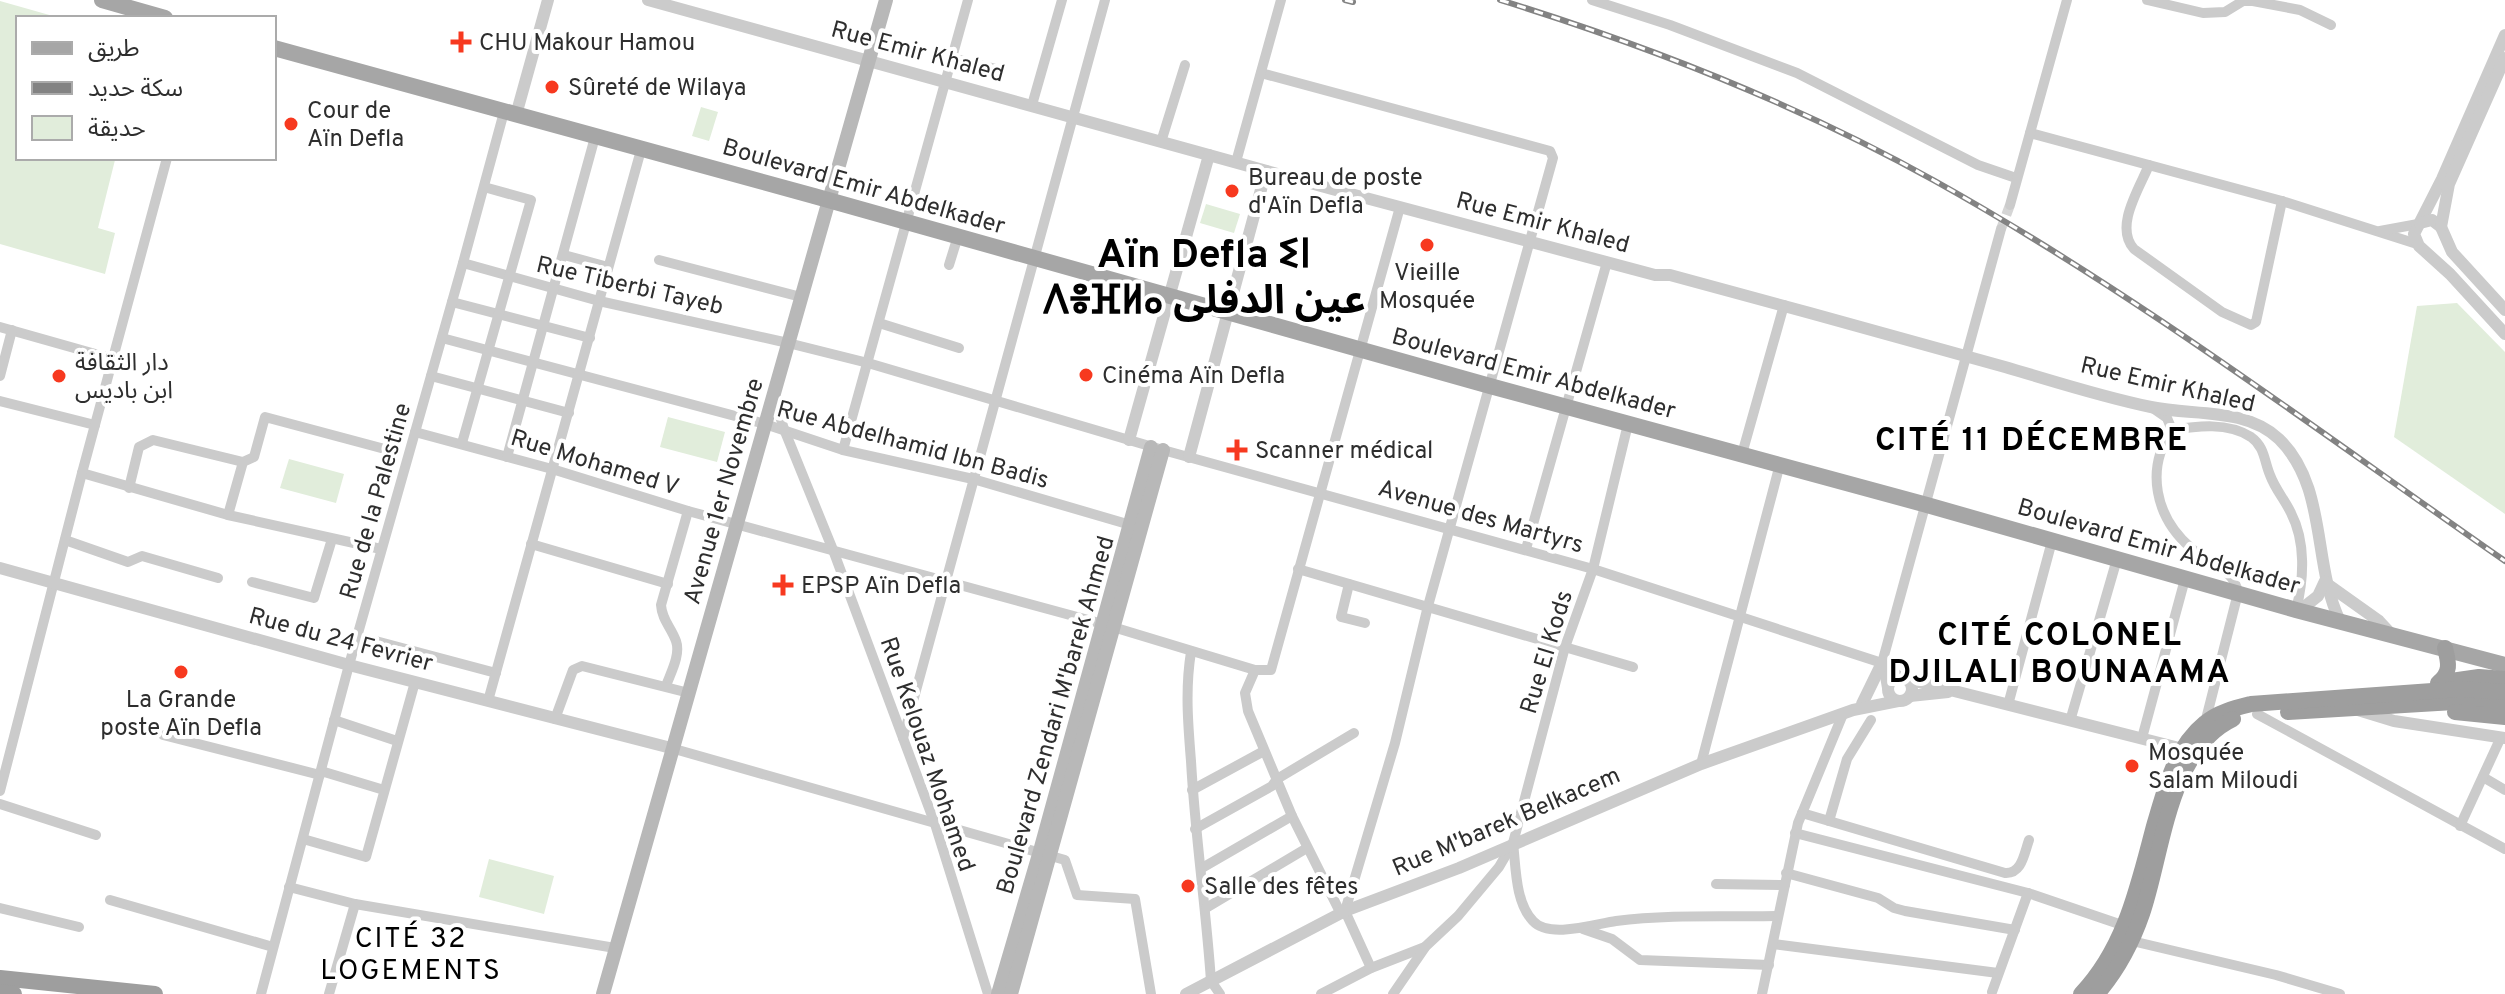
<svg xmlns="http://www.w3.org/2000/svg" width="2505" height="994" font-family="Overpass,'Noto Sans Arabic','Noto Sans Tifinagh',sans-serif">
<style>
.green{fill:#e1eddb}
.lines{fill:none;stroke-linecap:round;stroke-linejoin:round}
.minor-tunnel{stroke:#d5d5d5;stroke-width:10;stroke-dasharray:10 5;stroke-linecap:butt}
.minor{stroke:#cbcbcb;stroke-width:10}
.tertiary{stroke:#cbcbcb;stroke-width:12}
.secondary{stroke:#b8b8b8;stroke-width:14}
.primary{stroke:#a6a6a6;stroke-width:16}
.trunk{stroke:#9e9e9e;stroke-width:16}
.rail-casing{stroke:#838383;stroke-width:6}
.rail{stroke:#fff;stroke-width:3;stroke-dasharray:9;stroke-linecap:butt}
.poi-dot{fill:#f7391f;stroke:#fff;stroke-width:3}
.labels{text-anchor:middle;stroke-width:8;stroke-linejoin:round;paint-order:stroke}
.poi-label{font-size:24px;fill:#2e2e2e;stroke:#fff;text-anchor:start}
.street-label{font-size:24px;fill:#2e2e2e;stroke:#fff}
.quarter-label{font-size:28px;letter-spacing:2px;fill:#000;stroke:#fff}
.district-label{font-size:32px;font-weight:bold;letter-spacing:2px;fill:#000;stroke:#fff}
.town-label{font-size:40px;font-weight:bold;fill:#000;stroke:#fff}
</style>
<rect width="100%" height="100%" fill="#fff"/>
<!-- green -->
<g class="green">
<path d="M 0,1 L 60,18 L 18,18 L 18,158 L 123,158 L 115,160 L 98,228 L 115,233 L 105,274 L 0,244 Z"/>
<path d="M 701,107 L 718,112 L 709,141 L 692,136 Z"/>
<path d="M 1206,204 L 1240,214 L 1234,233 L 1200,223 Z"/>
<path d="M 2457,303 L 2505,352 L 2505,514 L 2394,437 L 2417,306 Z"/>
<path d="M 668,417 L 725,432 L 717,462 L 660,447 Z"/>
<path d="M 289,459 L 344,474 L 336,503 L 280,488 Z"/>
<path d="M 489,859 L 554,876 L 544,914 L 479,897 Z"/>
</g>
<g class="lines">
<!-- minor-tunnel -->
<path class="minor-tunnel" d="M 2001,229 L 2010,205"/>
<!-- minor -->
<g class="minor">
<path d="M 1592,0 L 1670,25 L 1797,73 L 1978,165 L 2016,178"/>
<path d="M 2147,0 L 2203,13 L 2225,12 L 2243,1 L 2253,1 L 2300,10 L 2331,25"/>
<path d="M 952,58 L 996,69"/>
<path d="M 1261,73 L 1550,151 L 1553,158 L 1428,606 L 1395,743 L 1345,911 L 1371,968"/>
<path d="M 1032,105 L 1062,0"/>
<path d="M 2030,133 L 2282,201 L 2417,244"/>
<path d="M 1161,142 L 1185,65"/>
<path d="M 1236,162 L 1281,0"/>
<path d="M 2149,165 C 2139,189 2114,227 2134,249 L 2222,312 L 2251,325 L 2256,322 L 2282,201"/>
<path d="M 2010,205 L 2067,0"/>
<path d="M 2380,231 L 2418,224"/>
<path d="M 564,255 L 608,267"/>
<path d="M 659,260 L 801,297"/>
<path d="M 463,263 L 599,301 L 788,343 L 868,363 L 1163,450 L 1593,569 L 1882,663 L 1899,676"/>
<path d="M 949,265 L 958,236"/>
<path d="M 452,302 L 590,338"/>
<path d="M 879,323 L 959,348"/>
<path d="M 0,327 L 113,359"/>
<path d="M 442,338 L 765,424 L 843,450 L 973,479 L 1134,526"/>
<path d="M 0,376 L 12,330"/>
<path d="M 431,376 L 569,413"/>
<path d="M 774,397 L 784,429 L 833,550 L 935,824 L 988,994"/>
<path d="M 0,401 L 95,425"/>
<path d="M 2154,409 L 2167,418 L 2172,430 C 2145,469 2155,517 2191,548 C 2208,563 2234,568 2238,593 L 2205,723"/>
<path d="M 2172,430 C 2197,426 2228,422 2251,437 C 2265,447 2264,461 2270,475 C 2275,489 2285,500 2291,513 C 2306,542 2304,579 2296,610"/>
<path d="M 415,432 L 552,469 L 688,511 L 1103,624 L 1255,670 L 1271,670 L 1400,207"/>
<path d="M 462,443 L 531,200 L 484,187"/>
<path d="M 843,450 L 968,0"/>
<path d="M 1742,454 L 1784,305"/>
<path d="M 507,457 L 595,137"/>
<path d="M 82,473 L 228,515 L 381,549"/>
<path d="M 129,488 L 139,447 L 153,440 L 243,462"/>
<path d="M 228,515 L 243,462 L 254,457 L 265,417 L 381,448"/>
<path d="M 65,540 L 128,562 L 142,556 L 218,578"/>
<path d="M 531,544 L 668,584"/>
<path d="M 1526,549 L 1607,262"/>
<path d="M 1298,569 L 1633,667"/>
<path d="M 252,582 L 314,598 L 332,539"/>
<path d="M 1349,584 L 1341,617 L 1365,623"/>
<path d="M 357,636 L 496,673"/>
<path d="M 1191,652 C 1185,689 1188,724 1191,761 C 1195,835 1206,907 1211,981 L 1220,994"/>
<path d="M 1882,663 L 2001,229"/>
<path d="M 1883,665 L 1887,688"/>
<path d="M 1255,670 L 1245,693 L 1248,711 L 1292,816 L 1341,914"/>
<path d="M 666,686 C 670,674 681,655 676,641 C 671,627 662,620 661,605 L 688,511"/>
<path d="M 488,701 L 641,150"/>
<path d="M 2008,705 L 2052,541"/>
<path d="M 2257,714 L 2505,849"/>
<path d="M 555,719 L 573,670 L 582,666 L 689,693"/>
<path d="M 334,720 L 397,741"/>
<path d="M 2070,721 L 2117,559"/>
<path d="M 163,735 L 320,775"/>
<path d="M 903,738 L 1105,0"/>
<path d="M 2142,738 L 2185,579"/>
<path d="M 671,748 L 1065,860 L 1077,895 L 1135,899 L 1151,994"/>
<path d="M 1701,764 L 1780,464"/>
<path d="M 321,771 L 384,790"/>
<path d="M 2483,777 L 2505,790"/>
<path d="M 1192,790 L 1264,751"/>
<path d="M 0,791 L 82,473 L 167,158"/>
<path d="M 0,804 L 96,835"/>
<path d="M 1802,813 L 2005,873 C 2022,874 2024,854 2029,840"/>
<path d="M 1829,821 L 1847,759 L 1871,720"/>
<path d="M 2460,826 L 2501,737"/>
<path d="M 1195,829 L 1272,786 L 1277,779 L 1354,733"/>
<path d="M 1795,833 L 2028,893 L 2125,926"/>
<path d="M 303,839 L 366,857 L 415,682"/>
<path d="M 1513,843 C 1516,867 1515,902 1533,921 C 1549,939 1595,924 1616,921 C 1669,914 1724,917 1777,916"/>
<path d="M 1202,868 L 1292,816"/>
<path d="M 1786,873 L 1878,898 L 1894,908 L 1905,911 L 2015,930"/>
<path d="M 1716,884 L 1785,885"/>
<path d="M 289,887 L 355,904 L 615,948"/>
<path d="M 110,900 L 273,947"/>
<path d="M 0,908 L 79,927"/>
<path d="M 1206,908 L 1307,848"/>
<path d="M 1583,929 L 1612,939 L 1640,960 L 1769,965"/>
<path d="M 2132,941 L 2276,975 L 2340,994"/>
<path d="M 1773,944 L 1998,973"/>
<path d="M 1992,992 L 2028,893"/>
<path d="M 261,994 L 349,665 L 463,263 L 504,112"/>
<path d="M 329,994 L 355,904"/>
<path d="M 1321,994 L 1371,968 L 1425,947"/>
<path d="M 1393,994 L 1426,946 L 1458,916 L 1499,867 L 1513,843 L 1565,647 L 1593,569 L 1628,424"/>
<path d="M 1762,994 L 1798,823 L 1843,714"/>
</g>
<!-- tertiary -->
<g class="tertiary">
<path d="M 648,0 L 1332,189 L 1655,275 L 1670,275 C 1782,305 1893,336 2005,367 C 2053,381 2102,397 2151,407 C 2193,416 2245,407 2279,439 C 2328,487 2312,564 2340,621"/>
<path d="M 2505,35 L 2442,179 L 2414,234 L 2419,246 L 2450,274 L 2505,334"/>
<path d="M 516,115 L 548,0"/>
<path d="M 2420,223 L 2432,220 L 2441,227 L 2452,252 L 2505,310"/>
<path d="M 2441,227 L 2449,184 L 2505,58"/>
<path d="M 1129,440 L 1209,155"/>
<path d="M 1189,457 L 1266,171"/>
<path d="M 0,568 L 349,665 L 671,748"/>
<path d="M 2327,584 L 2379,621 L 2393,636"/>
<path d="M 2299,611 L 2318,596 L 2325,581"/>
<circle cx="1900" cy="689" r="12"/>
<path d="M 1907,679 L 2183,749"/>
<path d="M 1910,696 L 1948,692"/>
<path d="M 1862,704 L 1882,663"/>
<path d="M 2358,710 L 2394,721 L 2505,738"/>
<path d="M 1186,994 L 1345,911 L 1459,868 L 1701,764 L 1853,710 L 1898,701"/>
</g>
<!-- secondary -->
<g class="secondary">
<path d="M 603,994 L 886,0"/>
<path d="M 998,994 L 1040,851 L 1151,447"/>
<path d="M 1011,994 L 1163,450"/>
</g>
<!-- primary -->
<g class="primary">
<path d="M 102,0 L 165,18"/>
<path d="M 274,48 L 814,196 L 1490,386 L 1927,505 L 2296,610 L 2505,665"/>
</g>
<!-- trunk -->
<g class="trunk">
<path d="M 2451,681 L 2479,677 L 2505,679"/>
<path d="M 2438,683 C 2451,673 2449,663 2445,648"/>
<path d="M 2288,712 L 2454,702 L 2505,705"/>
<path d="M 2455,712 L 2505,717"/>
<path d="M 0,978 L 155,994"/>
<path d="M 0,992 L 14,994"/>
<path d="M 2081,994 C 2125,948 2138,886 2154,826 C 2165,790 2174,748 2205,723 C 2218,712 2235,708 2251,704 L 2460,689 L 2505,692"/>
<path d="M 2097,994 C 2117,971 2132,943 2142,914 C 2163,853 2168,750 2233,719"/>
</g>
<!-- rail casing -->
<g class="rail-casing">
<g id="rail">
<path d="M 1345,0 L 1353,2"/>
<path d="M 1500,0 C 1649,46 1799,105 1935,181 C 2134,292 2318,431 2505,561"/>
</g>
</g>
<!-- rail -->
<use href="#rail" class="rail"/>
</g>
<!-- markers -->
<g class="poi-dot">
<path d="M457 30h8v8h8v8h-8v8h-8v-8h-8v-8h8z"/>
<circle cx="552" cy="87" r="8"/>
<circle cx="291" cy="124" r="8"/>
<circle cx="1232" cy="191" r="8"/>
<circle cx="1427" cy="245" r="8"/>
<circle cx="1086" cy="375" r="8"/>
<circle cx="59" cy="376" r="8"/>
<path d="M1233 438h8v8h8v8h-8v8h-8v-8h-8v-8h8z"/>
<path d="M779 573h8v8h8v8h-8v8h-8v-8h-8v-8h8z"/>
<circle cx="181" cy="672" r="8"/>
<circle cx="2132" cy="766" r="8"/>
<circle cx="1188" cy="886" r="8"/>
</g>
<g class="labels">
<!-- poi labels -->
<g class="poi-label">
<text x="479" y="50">CHU Makour Hamou</text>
<text x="568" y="95">Sûreté de Wilaya</text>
<text x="307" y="118">Cour de<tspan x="307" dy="28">Aïn Defla</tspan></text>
<text x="1248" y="185">Bureau de poste<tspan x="1248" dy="28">d'Aïn Defla</tspan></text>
<text x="1427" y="280" text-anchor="middle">Vieille<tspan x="1427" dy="28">Mosquée</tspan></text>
<text x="75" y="370">دار الثقافة<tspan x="75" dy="28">ابن باديس</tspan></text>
<text x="1102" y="383">Cinéma Aïn Defla</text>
<text x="1255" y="458">Scanner médical</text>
<text x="801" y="593">EPSP Aïn Defla</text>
<text x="181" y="707" text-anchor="middle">La Grande<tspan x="181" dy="28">poste Aïn Defla</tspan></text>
<text x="2148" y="760">Mosquée<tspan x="2148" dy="28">Salam Miloudi</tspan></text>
<text x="1204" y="894">Salle des fêtes</text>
</g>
<!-- street labels -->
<g class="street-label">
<text transform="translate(918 51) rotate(15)" y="8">Rue Emir Khaled</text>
<text transform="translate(864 186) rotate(16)" y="8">Boulevard Emir Abdelkader</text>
<text transform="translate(1543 222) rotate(15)" y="8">Rue Emir Khaled</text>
<text transform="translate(630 285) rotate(13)" y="8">Rue Tiberbi Tayeb</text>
<text transform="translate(1534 373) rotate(15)" y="8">Boulevard Emir Abdelkader</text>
<text transform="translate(2168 384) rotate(13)" y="8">Rue Emir Khaled</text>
<text transform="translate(913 444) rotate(15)" y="8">Rue Abdelhamid Ibn Badis</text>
<text transform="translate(595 462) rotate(17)" y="8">Rue Mohamed V</text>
<text transform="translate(723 491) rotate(-74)" y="8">Avenue 1er Novembre</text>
<text transform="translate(375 501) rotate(-74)" y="8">Rue de la Palestine</text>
<text transform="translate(1481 516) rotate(16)" y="8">Avenue des Martyrs</text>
<text transform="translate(2159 546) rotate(16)" y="8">Boulevard Emir Abdelkader</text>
<text transform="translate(341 639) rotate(15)" y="8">Rue du 24 Fevrier</text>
<text transform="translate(1546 652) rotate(-73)" y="8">Rue El Kods</text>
<text transform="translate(1055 715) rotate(-74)" y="8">Boulevard Zendari M'barek Ahmed</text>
<text transform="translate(928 754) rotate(71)" y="8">Rue Kelouaz Mohamed</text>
<text transform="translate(1506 821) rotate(-23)" y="8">Rue M'barek Belkacem</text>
</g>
<!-- quarter labels -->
<g class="quarter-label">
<text x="411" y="947">CITÉ 32<tspan x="411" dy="32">LOGEMENTS</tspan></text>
</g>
<!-- district labels -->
<g class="district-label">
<text x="2032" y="450">CITÉ 11 DÉCEMBRE</text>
<text x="2060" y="645">CITÉ COLONEL<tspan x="2060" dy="37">DJILALI BOUNAAMA</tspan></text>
</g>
<!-- town labels -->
<g class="town-label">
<text x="1204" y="267">Aïn Defla ⵉⵏ<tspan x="1204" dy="46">ⴷⴻⴼⵍⴰ عين الدفلى</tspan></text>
</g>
</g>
<!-- legend -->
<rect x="16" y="16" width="260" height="144" fill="#ffffff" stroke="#ababab" stroke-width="2"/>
<rect x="32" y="42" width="40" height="12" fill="#a6a6a6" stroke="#ababab" stroke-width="2"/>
<text x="88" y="56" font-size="24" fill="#2e2e2e">طريق</text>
<rect x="32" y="82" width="40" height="12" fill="#838383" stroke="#ababab" stroke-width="2"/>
<text x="88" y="96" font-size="24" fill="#2e2e2e">سكة حديد</text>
<rect x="32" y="116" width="40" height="24" fill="#e1eddb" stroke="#ababab" stroke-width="2"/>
<text x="88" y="136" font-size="24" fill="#2e2e2e">حديقة</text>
</svg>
